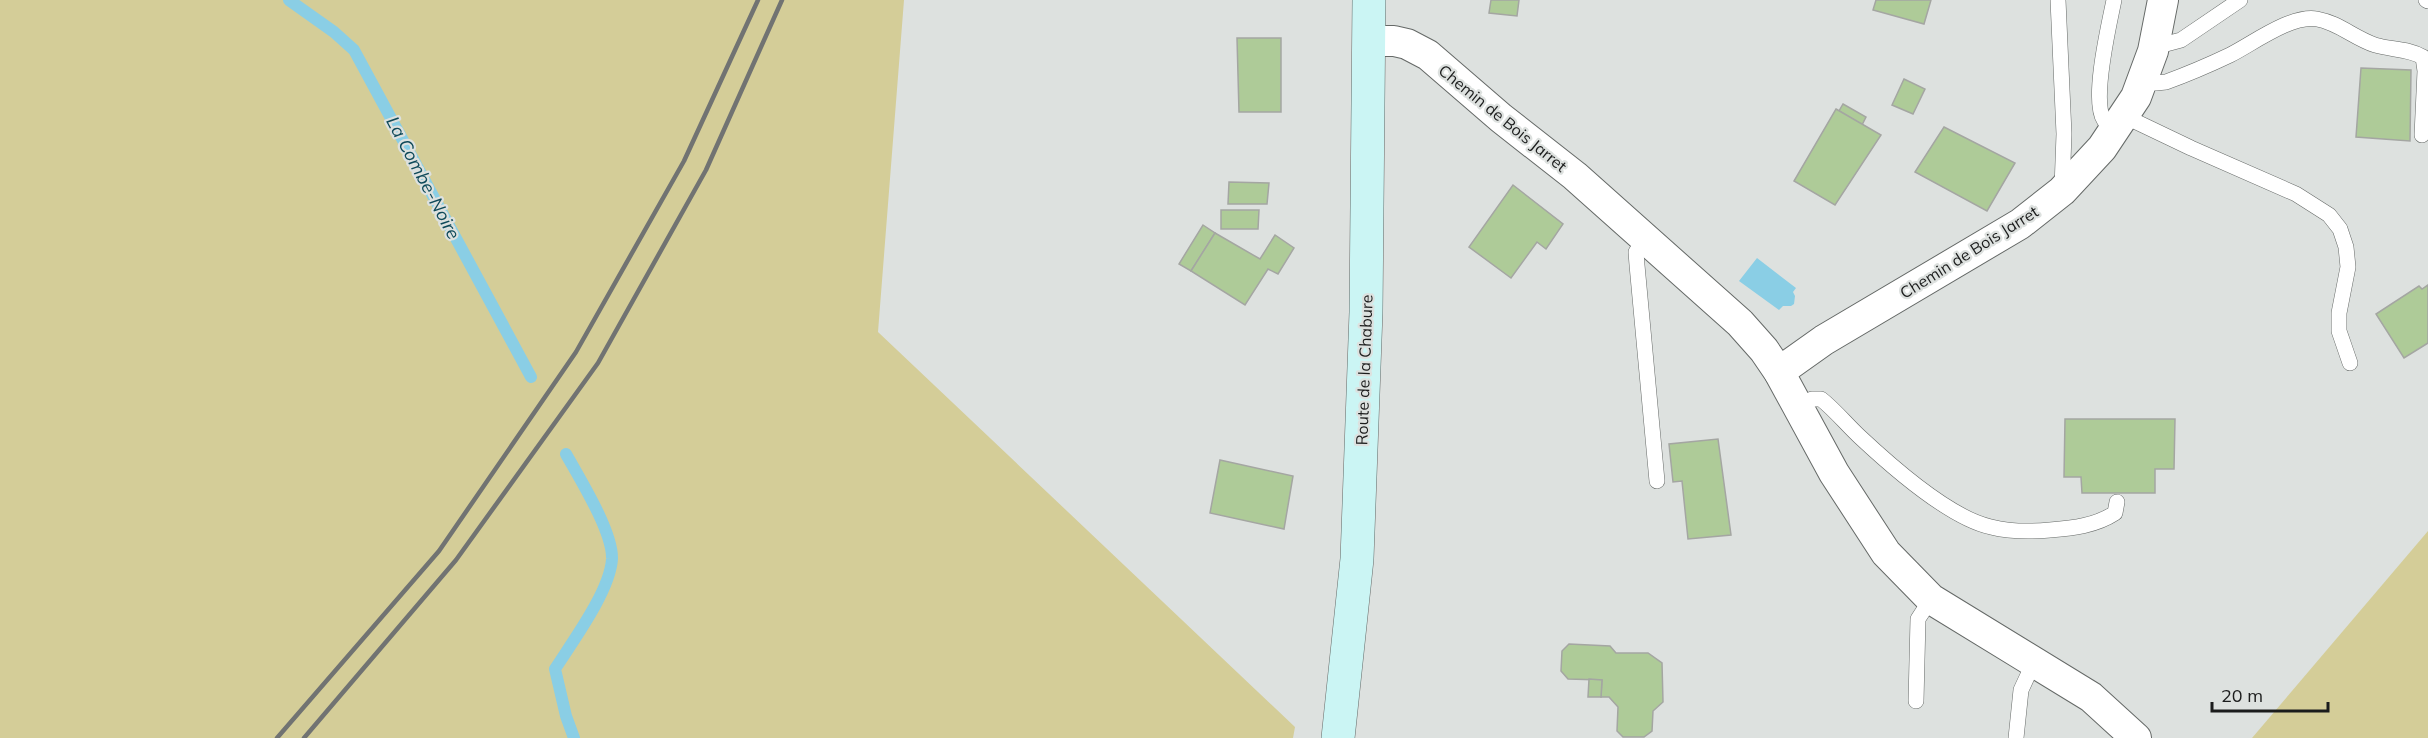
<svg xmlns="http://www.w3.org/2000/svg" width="2428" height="738" font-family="Mulish,sans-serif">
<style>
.green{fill:#d4cd98}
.water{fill:#8acee5}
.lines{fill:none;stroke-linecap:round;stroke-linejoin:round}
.stream{stroke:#8acee5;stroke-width:12}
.building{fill:#aecb98;stroke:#a4a6a2;stroke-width:1.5}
.lane-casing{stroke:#656967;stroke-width:16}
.street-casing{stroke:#656967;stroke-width:32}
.secondary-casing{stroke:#656967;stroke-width:34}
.lane{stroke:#fff;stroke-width:15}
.street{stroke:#fff;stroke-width:30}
.secondary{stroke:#cbf5f4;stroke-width:33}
.rail{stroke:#717372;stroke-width:4.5}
.labels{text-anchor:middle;stroke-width:4.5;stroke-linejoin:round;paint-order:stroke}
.street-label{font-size:16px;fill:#1b1c1c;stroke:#dde1df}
.water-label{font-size:18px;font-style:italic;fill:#0e4959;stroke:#dde1df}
</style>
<rect width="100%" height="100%" fill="#dde1df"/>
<!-- green -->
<g class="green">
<path d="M 0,0 L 904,0 L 878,332 L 1295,727 L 1293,738 L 0,738 Z"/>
<path d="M 2428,531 L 2428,738 L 2252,738 Z"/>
</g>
<!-- water -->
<path class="water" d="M 1757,258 L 1796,288 L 1793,292 L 1795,296 L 1794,304 L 1791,306 L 1783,306 L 1779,310 L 1739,281 Z"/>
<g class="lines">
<!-- stream -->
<g class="stream">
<path d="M 289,0 L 334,32 L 354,50 L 531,377"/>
<path d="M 566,454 C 580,479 613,532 612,559 C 610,591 573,641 555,669 L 566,716 L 574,738"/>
</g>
</g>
<!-- building -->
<g class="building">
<path d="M 1491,0 L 1519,0 L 1517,16 L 1489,13 Z"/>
<path d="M 1876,0 L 1931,0 L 1924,24 L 1873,10 Z"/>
<path d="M 1237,38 L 1281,38 L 1281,112 L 1239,112 Z"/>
<path d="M 2361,68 L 2411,70 L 2410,141 L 2356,137 Z"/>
<path d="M 1904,79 L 1925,89 L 1913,114 L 1892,105 Z"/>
<path d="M 1843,104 L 1866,117 L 1862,125 L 1839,111 Z"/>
<path d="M 1836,109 L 1881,135 L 1835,205 L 1794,181 Z"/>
<path d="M 1944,127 L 2015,163 L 1987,211 L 1915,172 Z"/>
<path d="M 1229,182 L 1269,183 L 1267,204 L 1228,204 Z"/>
<path d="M 1513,185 L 1563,224 L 1546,249 L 1537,242 L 1511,278 L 1469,247 Z"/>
<path d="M 1221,210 L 1259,210 L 1258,229 L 1221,229 Z"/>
<path d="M 1203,225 L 1215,233 L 1191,271 L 1179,264 Z"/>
<path d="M 1215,233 L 1260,259 L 1275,235 L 1294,248 L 1278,274 L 1268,269 L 1245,305 L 1191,271 Z"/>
<path d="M 2428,285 L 2428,343 L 2404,358 L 2376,314 L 2419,286 L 2422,289 Z"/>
<path d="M 2065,419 L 2175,419 L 2174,469 L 2155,469 L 2155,493 L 2082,493 L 2081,477 L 2064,477 Z"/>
<path d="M 1718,439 L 1731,535 L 1688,539 L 1682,481 L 1673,482 L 1669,444 Z"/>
<path d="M 1220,460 L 1293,476 L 1284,529 L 1210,513 Z"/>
<path d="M 1569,644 L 1610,646 L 1616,653 L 1648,653 L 1662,663 L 1663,702 L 1653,711 L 1652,731 L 1644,737 L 1623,737 L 1617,731 L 1618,707 L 1609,697 L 1601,697 L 1602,680 L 1568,679 L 1561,671 L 1562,651 Z"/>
<path d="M 1589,679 L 1602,680 L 1601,697 L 1588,697 Z"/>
</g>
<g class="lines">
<!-- lane casing -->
<g class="lane-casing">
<g id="lane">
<path d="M 2058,0 L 2064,134 L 2062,188"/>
<path d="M 2114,0 C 2109,25 2091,100 2104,120 C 2106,124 2111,127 2114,129"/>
<path d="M 2426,0 L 2428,1"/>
<path d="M 2155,43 L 2166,44 L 2181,40 L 2240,0"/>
<path d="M 2143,78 L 2156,83 L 2166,82 C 2188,74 2209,65 2230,55 C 2252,44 2292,14 2317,19 C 2339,23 2354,38 2375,45 C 2391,50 2407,48 2423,57 L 2425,71 L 2422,135"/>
<path d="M 2124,116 L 2191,148 L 2296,194 L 2329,215 L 2340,229 L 2346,247 L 2348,267 L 2339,313 L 2339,331 L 2350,363"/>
<path d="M 1645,239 L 1636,252 L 1637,265 L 1657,481"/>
<path d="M 1797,406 L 1812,399 L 1821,399 C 1835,410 1847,425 1860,437 C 1891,466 1950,518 1991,527 C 2011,532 2029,532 2050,530 C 2073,528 2095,526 2115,513 L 2117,502"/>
<path d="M 1916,701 L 1918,619 L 1931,599"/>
<path d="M 2016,738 L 2021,690 L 2034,662"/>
</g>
</g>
<!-- street casing -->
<g class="street-casing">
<g id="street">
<path d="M 1369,41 L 1394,41 L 1407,44 L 1428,55 L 1501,118 L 1575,176 L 1740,323 L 1764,350 L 1779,372 L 1834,473 L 1886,553 L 1931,599 L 2091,697 L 2136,738"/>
<path d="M 1779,372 L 1824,340 L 2020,224 L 2062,191 L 2102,148 L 2136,97 L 2153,51 L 2163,0"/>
</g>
</g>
<!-- secondary casing -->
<g class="secondary-casing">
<path id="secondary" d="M 1338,738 L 1357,559 L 1366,312 L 1369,0"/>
</g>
<!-- lane -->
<use href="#lane" class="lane"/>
<!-- street -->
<use href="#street" class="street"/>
<!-- secondary -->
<use href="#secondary" class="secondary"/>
<!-- rail -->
<g class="rail">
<path d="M 277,738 L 439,551 L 576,352 L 684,161 L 758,0"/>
<path d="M 304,738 L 456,560 L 598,363 L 706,170 L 782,0"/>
</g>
</g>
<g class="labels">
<!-- street labels -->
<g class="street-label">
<text transform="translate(1503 118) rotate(39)" y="6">Chemin de Bois Jarret</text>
<text transform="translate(1969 252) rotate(-32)" y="6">Chemin de Bois Jarret</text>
<text transform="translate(1364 370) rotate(-88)" y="6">Route de la Chabure</text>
</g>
<!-- water labels -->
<g class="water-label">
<text transform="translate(423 178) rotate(62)" y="6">La Combe-Noire</text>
</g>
</g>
<!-- scale -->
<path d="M2212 702v9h116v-9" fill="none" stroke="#1b1c1c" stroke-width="3"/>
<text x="2221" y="702" font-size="18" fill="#1b1c1c" stroke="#dde1df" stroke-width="4.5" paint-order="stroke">20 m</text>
</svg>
